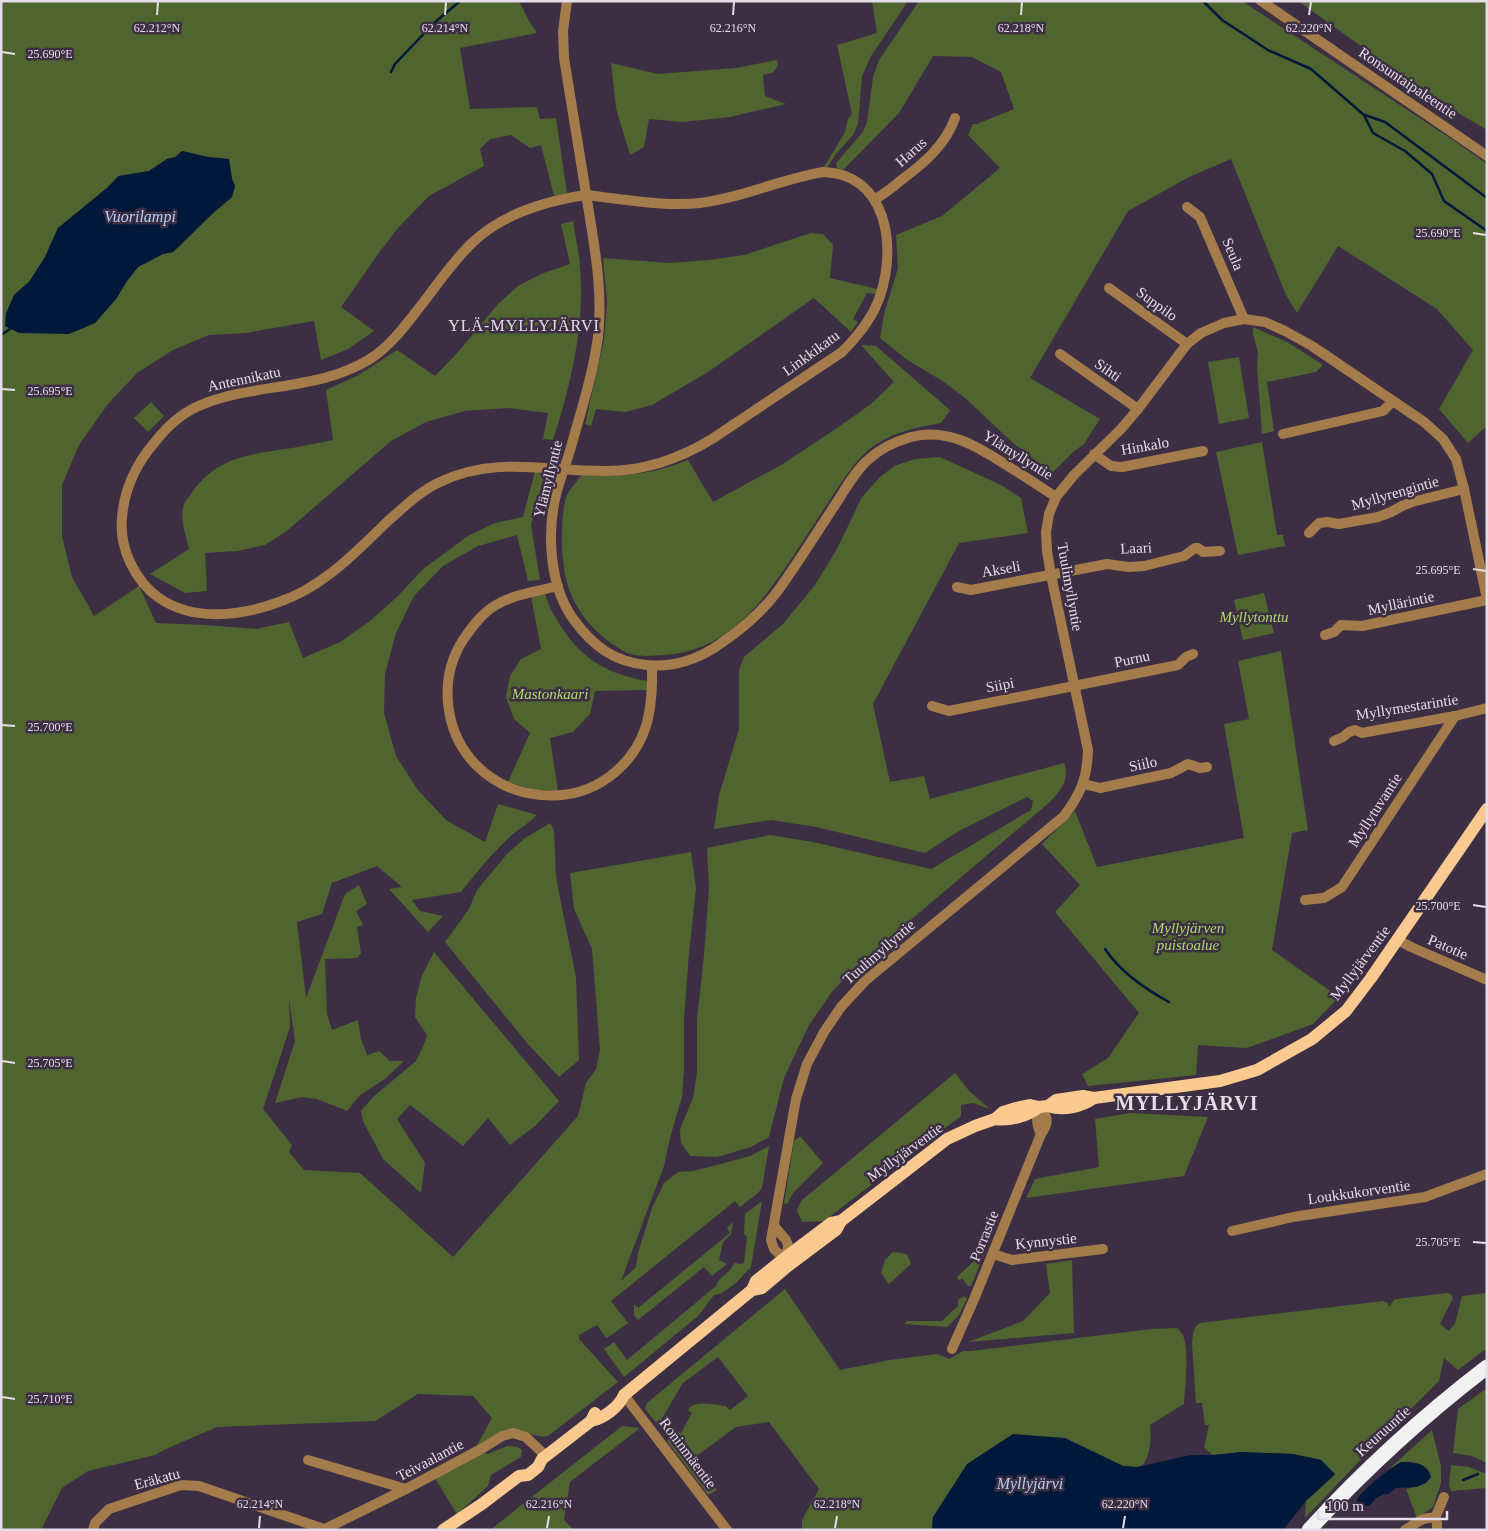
<svg xmlns="http://www.w3.org/2000/svg" width="1488" height="1531" font-family="'Times New Roman',serif">
<style>
.green{fill:#4f642e;fill-rule:evenodd}
.water{fill:#00193b}
.lines{fill:none;stroke-linecap:round;stroke-linejoin:round}
.stream{stroke:#00193b;stroke-width:2.5}
.minor{stroke:#a47b4b;stroke-width:10}
.major{stroke:#fac98f;stroke-width:12}
.highway{stroke:#f1f1f1;stroke-width:15}
.ticks{fill:none;stroke:#e5dce9;stroke-width:2}
.labels{text-anchor:middle;stroke-width:5;stroke-linejoin:round;paint-order:stroke}
.street-label{font-size:15px;fill:#e5dce9;stroke:#3d2f43}
.park-label{font-size:15px;font-style:italic;fill:#aedb68;stroke:#3d2f43}
.water-label{font-size:16px;font-style:italic;fill:#b1cdf3;stroke:#3d2f43}
.neighbourhood-label{font-size:16px;letter-spacing:1px;fill:#e5dce9;stroke:#3d2f43}
.district-label{font-size:20px;font-weight:bold;letter-spacing:1px;fill:#e5dce9;stroke:#3d2f43}
.ticks-label{font-size:12px;text-anchor:middle;fill:#e5dce9;stroke:#3d2f43;stroke-width:5;stroke-linejoin:round;paint-order:stroke}
</style>
<rect width="100%" height="100%" fill="#3d2f43"/>
<!-- green -->
<g class="green">
<path d="M 1,1 L 519,1 L 529,21 L 537,33 L 460,48 L 470,109 L 537,107 L 540,119 L 556,118 L 567,193 L 554,196 L 541,145 L 530,148 L 511,135 L 490,139 L 480,149 L 484,166 L 429,196 L 398,228 L 378,254 L 341,307 L 374,331 L 348,349 L 321,360 L 314,321 L 246,333 L 209,335 L 173,350 L 137,373 L 108,404 L 79,445 L 62,485 L 62,536 L 72,577 L 94,616 L 139,586 L 156,623 L 204,625 L 256,629 L 289,622 L 303,658 L 340,642 L 370,621 L 398,596 L 423,569 L 468,536 L 495,523 L 523,517 L 535,471 L 544,476 L 531,525 L 540,580 L 528,581 L 517,535 L 478,546 L 443,566 L 414,596 L 396,633 L 385,674 L 384,713 L 396,756 L 418,790 L 446,820 L 485,842 L 498,804 L 537,815 C 529,823 520,828 512,835 C 493,852 477,872 461,892 L 412,900 L 420,911 L 443,916 L 428,932 L 389,889 L 402,887 L 377,866 L 332,883 L 322,914 L 297,922 L 306,998 L 345,894 L 359,885 L 367,904 L 356,911 L 363,925 L 357,927 L 361,953 L 357,958 L 325,959 L 327,1014 L 332,1030 L 358,1020 L 361,1039 L 367,1055 L 379,1051 L 390,1061 L 404,1061 L 385,1079 L 360,1095 L 347,1111 L 317,1099 L 302,1097 L 275,1103 L 295,1041 L 289,999 L 290,1027 L 263,1109 L 292,1145 L 289,1152 L 304,1170 L 360,1173 L 453,1257 L 578,1116 L 586,1083 L 596,1069 L 600,1050 L 592,949 L 574,909 L 570,873 L 691,852 L 696,888 L 689,953 L 684,1018 L 684,1071 L 682,1097 L 670,1138 L 664,1166 L 621,1281 L 636,1267 L 638,1253 L 652,1208 L 664,1183 L 678,1172 L 693,1171 L 717,1165 L 750,1156 L 769,1146 L 762,1188 L 758,1193 L 740,1207 L 735,1201 L 611,1301 L 628,1323 L 613,1334 L 606,1338 L 597,1325 L 579,1335 L 579,1339 L 618,1382 L 548,1436 C 539,1438 533,1434 525,1432 C 506,1425 492,1437 476,1447 L 492,1418 L 473,1396 L 418,1394 L 375,1421 L 217,1427 L 166,1449 L 155,1455 L 88,1471 L 62,1488 L 41,1530 L 1,1530 ZM 182,151 L 208,157 L 229,159 L 232,179 L 235,186 L 232,197 L 212,214 L 173,252 L 163,254 L 138,267 L 127,281 L 116,299 L 41,333 L 19,333 L 14,295 L 29,282 L 45,257 L 58,228 L 107,188 L 118,176 L 149,171 L 167,159 L 175,158 Z"/>
<path d="M 872,1 L 908,1 L 871,56 L 862,76 L 858,124 L 853,135 L 836,154 L 827,168 L 824,167 L 845,132 L 848,119 L 852,114 L 837,45 L 877,33 Z"/>
<path d="M 919,1 L 1242,1 L 1456,142 L 1487,164 L 1487,426 L 1468,443 L 1439,409 L 1473,350 L 1437,309 L 1338,246 L 1297,313 L 1286,295 L 1231,159 L 1189,177 L 1128,211 L 1030,378 L 1100,419 L 1084,444 L 1073,452 L 1052,473 L 1013,443 L 965,398 L 944,382 L 906,359 L 880,338 L 884,314 L 898,268 L 896,235 L 942,216 L 1000,168 L 968,135 L 973,124 L 977,124 L 1014,109 L 1001,72 L 972,57 L 933,56 L 899,113 L 843,170 L 837,168 L 836,163 L 863,132 L 867,122 L 873,77 L 879,60 Z"/>
<path d="M 1298,1 L 1487,1 L 1487,130 L 1438,101 Z"/>
<path d="M 777,60 L 778,66 L 772,73 L 763,75 L 765,96 L 786,104 L 730,117 L 683,122 L 649,119 L 644,147 L 630,155 L 616,108 L 611,63 L 658,74 L 736,68 Z"/>
<path d="M 573,221 C 575,236 579,251 580,267 C 585,325 571,385 553,440 L 543,439 L 548,413 L 508,408 L 465,411 L 426,422 L 391,441 L 288,530 L 265,545 L 237,551 L 205,553 L 207,591 L 185,593 L 150,574 L 189,549 C 186,535 179,518 184,504 C 186,500 190,495 193,491 C 221,452 262,454 303,446 C 313,444 323,442 333,440 L 326,390 L 359,375 L 397,350 L 435,376 L 458,352 L 498,304 L 518,286 L 541,274 L 570,264 L 561,224 Z"/>
<path d="M 811,233 L 823,234 L 833,245 L 830,278 L 877,289 L 876,294 L 867,293 L 853,319 L 858,322 L 851,332 L 814,298 L 708,372 L 652,405 L 625,412 L 596,409 L 591,426 L 585,424 L 604,340 L 607,302 L 603,258 L 670,263 L 709,260 L 744,255 Z"/>
<path d="M 1253,327 L 1289,343 L 1323,365 L 1316,372 L 1267,382 L 1274,431 L 1262,434 L 1257,366 L 1258,352 L 1253,334 Z"/>
<path d="M 861,345 L 876,346 L 950,410 L 941,423 C 913,428 883,434 862,456 C 851,467 842,482 833,495 C 820,515 807,535 794,555 C 762,603 727,651 664,655 C 648,656 634,658 620,649 C 595,634 575,611 567,583 C 565,576 564,568 563,560 C 561,545 561,506 568,493 C 572,487 577,481 582,475 C 623,477 650,475 688,460 L 713,502 L 781,465 L 837,428 L 871,404 L 894,382 Z"/>
<path d="M 1239,357 L 1249,418 L 1219,424 L 1208,362 Z"/>
<path d="M 151,402 L 164,416 L 148,432 L 134,418 Z"/>
<path d="M 1262,442 L 1277,535 L 1283,535 L 1285,546 L 1238,555 L 1216,452 Z"/>
<path d="M 940,457 L 1001,485 L 1021,498 L 1028,533 L 959,543 L 873,704 L 890,782 L 924,776 L 930,799 L 1064,763 C 1070,781 1061,789 1050,802 L 854,968 L 831,993 L 809,1025 L 784,1078 L 769,1137 L 751,1147 L 717,1157 L 690,1156 L 681,1143 L 680,1129 L 693,1098 L 697,1073 L 697,1019 L 704,955 L 709,888 L 707,848 L 770,835 L 813,842 L 931,869 L 1031,810 L 1033,801 L 1027,797 L 959,831 L 925,853 L 816,827 L 771,820 L 714,829 L 719,795 L 739,729 L 739,670 L 744,657 L 783,624 L 815,585 L 837,549 L 862,497 L 880,477 L 894,466 L 915,459 Z"/>
<path d="M 1264,593 L 1274,633 L 1243,640 L 1234,600 Z"/>
<path d="M 545,594 C 548,602 551,611 556,618 C 577,656 605,674 647,681 L 648,690 L 595,691 L 590,714 L 573,732 L 550,738 L 558,791 L 535,790 L 508,782 L 530,733 L 514,719 L 506,697 L 510,676 L 521,659 L 541,649 L 531,597 Z"/>
<path d="M 1281,651 L 1308,830 L 1292,833 L 1272,950 L 1339,997 L 1313,1024 L 1247,1048 L 1198,1045 L 1196,1075 L 1088,1086 L 1082,1074 L 1108,1058 L 1139,1013 L 1055,912 L 1080,885 L 1042,844 L 1075,811 L 1097,867 L 1244,838 L 1224,724 L 1249,719 L 1238,661 Z"/>
<path d="M 550,823 L 554,830 L 556,876 L 560,898 L 576,977 L 579,1060 L 559,1077 L 527,1043 L 445,942 L 469,909 L 477,890 L 507,854 L 525,838 Z"/>
<path d="M 434,952 L 559,1101 L 535,1126 L 510,1145 L 488,1118 L 463,1146 L 410,1105 L 397,1119 L 425,1163 L 421,1193 L 383,1159 L 363,1121 L 361,1111 L 373,1097 L 416,1061 L 423,1047 L 427,1035 L 415,1017 L 416,998 L 422,975 Z"/>
<path d="M 955,1073 L 970,1092 L 990,1109 L 973,1103 L 961,1105 L 961,1116 L 824,1221 L 802,1222 L 797,1211 L 801,1201 Z"/>
<path d="M 1131,1113 L 1208,1117 L 1184,1176 L 1026,1198 L 1035,1179 L 1099,1167 L 1095,1119 Z"/>
<path d="M 800,1136 L 823,1163 L 793,1193 L 787,1204 L 784,1203 L 794,1141 Z"/>
<path d="M 762,1201 L 751,1267 L 736,1283 L 722,1293 L 714,1295 L 698,1316 L 624,1377 L 604,1349 L 614,1342 L 627,1360 L 716,1286 C 719,1276 731,1273 734,1263 L 740,1264 L 744,1263 L 747,1237 L 744,1234 L 745,1214 Z"/>
<path d="M 733,1222 L 731,1234 L 723,1242 L 719,1260 L 727,1264 L 712,1276 L 704,1267 L 638,1320 L 634,1315 L 634,1304 L 638,1308 L 730,1233 L 727,1228 Z"/>
<path d="M 991,1238 L 971,1286 L 968,1286 L 962,1278 L 958,1281 L 957,1277 L 976,1259 L 980,1260 L 982,1255 L 977,1248 L 987,1239 Z"/>
<path d="M 893,1252 L 907,1254 L 911,1264 L 889,1284 L 881,1273 L 885,1260 Z"/>
<path d="M 1072,1260 L 1074,1333 L 968,1342 L 1023,1321 L 1050,1293 L 1046,1264 Z"/>
<path d="M 785,1289 L 840,1370 L 890,1360 L 937,1354 L 949,1359 L 963,1351 L 971,1351 L 1152,1329 L 1177,1328 C 1180,1331 1183,1334 1184,1338 C 1189,1353 1185,1387 1184,1404 L 1150,1425 C 1151,1440 1151,1452 1143,1465 L 1137,1467 L 1123,1466 L 1065,1438 L 933,1517 L 932,1530 L 802,1530 L 802,1520 L 819,1489 L 769,1422 L 736,1427 L 695,1457 L 717,1490 L 708,1495 L 667,1441 L 672,1432 L 676,1431 L 681,1433 L 692,1413 L 688,1410 C 695,1399 714,1405 726,1406 L 730,1410 L 748,1396 L 718,1357 L 683,1383 L 658,1425 L 645,1409 L 647,1403 Z"/>
<path d="M 1447,1293 L 1451,1294 L 1453,1298 L 1440,1324 L 1449,1331 L 1455,1324 L 1462,1296 L 1487,1293 L 1487,1348 L 1458,1370 L 1444,1358 L 1439,1381 L 1368,1452 L 1305,1518 L 1306,1501 L 1335,1475 L 1321,1460 L 1293,1454 L 1241,1452 L 1213,1455 L 1204,1448 L 1209,1425 L 1205,1425 L 1202,1403 L 1196,1403 L 1192,1344 L 1193,1333 L 1196,1326 L 1200,1323 L 1383,1301 L 1388,1303 L 1389,1307 L 1394,1300 L 1397,1299 Z"/>
<path d="M 964,1296 L 967,1299 L 959,1315 L 947,1327 L 904,1324 L 907,1321 L 942,1321 L 958,1306 L 958,1300 Z"/>
<path d="M 1487,1388 L 1487,1463 L 1472,1456 L 1453,1453 L 1458,1409 Z"/>
<path d="M 622,1426 L 640,1428 L 570,1482 L 564,1520 L 574,1530 L 490,1530 Z"/>
<path d="M 1432,1430 L 1441,1466 L 1441,1483 L 1433,1507 L 1417,1518 L 1406,1489 C 1416,1487 1424,1486 1431,1477 C 1428,1465 1412,1459 1400,1463 C 1396,1464 1393,1467 1389,1469 Z"/>
<path d="M 507,1446 L 518,1447 L 522,1450 L 521,1457 L 491,1475 L 488,1486 L 457,1514 L 435,1478 L 483,1453 L 488,1454 Z"/>
<path d="M 1451,1465 L 1469,1467 L 1487,1474 L 1487,1488 L 1451,1491 L 1449,1485 Z"/>
</g>
<!-- water -->
<g class="water">
<path d="M 182,151 L 208,157 L 229,159 L 232,179 L 235,186 L 232,197 L 212,214 L 173,252 L 163,254 L 138,267 L 127,281 L 116,299 L 95,323 L 69,334 L 19,333 L 5,326 L 6,313 L 14,295 L 29,282 L 45,257 L 58,228 L 107,188 L 119,176 L 149,171 L 167,159 L 175,157 Z"/>
<path d="M 1013,1434 L 1065,1438 L 1123,1466 L 1137,1467 L 1191,1455 L 1213,1455 L 1241,1452 L 1293,1454 L 1321,1460 L 1335,1474 L 1306,1501 L 1283,1530 L 932,1530 L 933,1517 L 967,1464 Z"/>
<path d="M 1401,1462 C 1413,1462 1428,1463 1431,1477 L 1426,1483 L 1416,1487 L 1396,1488 L 1389,1494 L 1384,1494 L 1376,1498 L 1370,1505 L 1362,1507 L 1357,1505 L 1357,1499 C 1368,1485 1385,1472 1401,1462 Z"/>
</g>
<g class="lines">
<!-- stream -->
<g class="stream">
<path d="M 1203,1 L 1222,20 L 1268,50 L 1311,69 L 1364,115 L 1373,133 L 1405,151 L 1432,174 L 1444,201 L 1487,231"/>
<path d="M 391,72 L 395,64 L 434,23 L 460,1"/>
<path d="M 1365,115 L 1385,122 L 1487,198"/>
<path d="M 1,335 L 10,329"/>
<path d="M 1105,949 C 1121,973 1145,989 1169,1002"/>
<path d="M 1463,1480 L 1478,1474"/>
</g>
<!-- minor -->
<g class="minor">
<path d="M 567,1 L 563,31 L 564,58 C 572,108 580,157 588,206 C 595,250 603,292 598,337 C 593,374 581,411 571,447 C 566,465 559,481 555,499 C 547,536 550,588 574,620 C 593,646 614,662 647,665 C 673,668 699,659 720,644 C 742,629 761,613 777,592 C 798,563 817,532 837,502 C 846,488 856,470 869,459 C 880,449 897,441 911,437 C 949,427 980,448 1011,468 C 1026,477 1041,487 1056,497"/>
<path d="M 1261,1 L 1487,156"/>
<path d="M 823,172 C 887,174 897,246 880,296 C 873,318 858,336 842,352 L 712,439 C 679,459 646,471 607,471 C 549,472 496,455 440,482 C 420,491 404,507 388,521 C 355,553 323,587 279,602 C 241,616 194,622 159,598 C 135,581 119,548 122,518 C 124,490 136,464 155,442 C 168,425 186,410 206,403 C 259,383 320,390 370,359 C 392,345 407,323 423,303 C 439,282 454,260 473,242 C 504,213 545,201 586,195 C 623,199 664,207 700,203 C 742,198 781,179 823,172 Z"/>
<path d="M 875,199 C 884,194 892,188 900,181 C 923,164 945,146 955,118"/>
<path d="M 1187,207 L 1200,217 L 1244,319"/>
<path d="M 1109,288 L 1187,344"/>
<path d="M 1060,354 L 1138,409"/>
<path d="M 1283,434 L 1383,411 L 1393,401"/>
<path d="M 1094,454 L 1111,466 L 1122,467 L 1203,451"/>
<path d="M 1309,533 L 1319,523 L 1327,522 L 1339,524 L 1378,517 L 1391,512 L 1402,506 L 1412,502 L 1464,489"/>
<path d="M 558,586 C 538,591 515,594 496,605 C 482,613 472,627 463,640 C 438,679 444,733 477,766 C 512,800 569,806 609,777 C 648,748 653,711 652,666"/>
<path d="M 957,587 L 971,590 L 1107,564 L 1129,567 L 1144,566 L 1184,556 L 1195,548 L 1198,548 L 1203,552 L 1220,551"/>
<path d="M 1325,635 L 1334,632 L 1341,625 L 1362,626 L 1487,600"/>
<path d="M 932,706 L 949,711 L 1178,665 L 1186,657 L 1193,654"/>
<path d="M 1334,741 L 1343,737 L 1349,732 L 1355,730 L 1362,733 L 1367,732 L 1455,716 L 1487,708"/>
<path d="M 1084,784 L 1100,788 L 1171,773 L 1188,764 L 1200,768 L 1207,767"/>
<path d="M 1305,900 L 1324,898 L 1342,887 L 1455,716"/>
<path d="M 1398,940 L 1411,947 L 1487,980"/>
<path d="M 774,1226 L 786,1240 L 788,1245 L 787,1260"/>
<path d="M 1232,1231 L 1293,1217 L 1425,1197 L 1487,1174"/>
<path d="M 993,1254 L 1012,1260 L 1103,1249"/>
<path d="M 786,1257 L 778,1253 L 774,1249 L 771,1240 L 796,1099 L 807,1064 L 824,1032 L 841,1007 L 865,981 L 1064,816 C 1081,793 1087,779 1088,750 L 1051,575 L 1047,551 L 1046,532 L 1049,514 L 1056,497 L 1074,475 L 1121,429 L 1138,409 L 1187,344 L 1201,333 L 1224,323 L 1244,319 L 1265,322 L 1285,331 L 1312,346 L 1424,422 L 1443,439 L 1456,459 L 1464,489 L 1487,599"/>
<path d="M 952,1349 L 975,1297 L 1041,1134 C 1049,1123 1049,1117 1039,1107 C 1036,1117 1036,1125 1041,1134"/>
<path d="M 624,1395 L 727,1530"/>
<path d="M 308,1460 L 406,1489"/>
<path d="M 93,1530 L 95,1523 L 109,1509 L 181,1485 L 199,1486 L 324,1529"/>
<path d="M 323,1530 L 406,1489 L 483,1448 L 502,1436 L 513,1433 L 526,1437 L 546,1456"/>
<path d="M 1405,1530 C 1415,1524 1423,1516 1435,1518"/>
<path d="M 1437,1530 L 1437,1523 L 1435,1518 L 1444,1497"/>
</g>
<!-- major -->
<g class="major">
<path d="M 1048,1106 C 1063,1111 1081,1107 1094,1098"/>
<path d="M 995,1119 C 1010,1121 1028,1116 1039,1107"/>
<path d="M 752,1290 L 762,1288 L 788,1266 L 836,1230 L 841,1221"/>
<path d="M 591,1421 C 604,1418 619,1407 624,1395 L 752,1290 L 756,1281 L 786,1257 L 831,1223 L 841,1221 L 947,1139 L 975,1126 L 995,1119 L 1003,1112 L 1016,1108 L 1030,1105 L 1039,1107 L 1048,1106 L 1056,1100 L 1083,1096 L 1094,1098 L 1220,1081 L 1257,1070 L 1312,1039 L 1346,1011 L 1371,978 L 1487,809"/>
<path d="M 443,1530 L 482,1504 L 519,1476 L 528,1475 L 538,1467 L 542,1459 L 591,1421 L 595,1413"/>
</g>
<!-- highway -->
<path class="highway" d="M 1309,1530 C 1364,1470 1423,1416 1487,1367"/>
</g>
<!-- ticks -->
<path class="ticks" d="M 157,15 L 158,2M 445,15 L 446,2M 733,15 L 734,2M 1021,15 L 1022,2M 1309,15 L 1311,2M 2,52 L 15,54M 1473,233 L 1486,235M 2,389 L 15,390M 1473,569 L 1486,571M 2,725 L 15,726M 1473,905 L 1486,907M 2,1061 L 15,1063M 1473,1242 L 1486,1243M 2,1397 L 15,1399M 259,1528 L 260,1516M 547,1528 L 549,1516M 835,1528 L 837,1516M 1123,1528 L 1125,1516"/>
<g class="labels">
<!-- street labels -->
<g class="street-label">
<text transform="translate(1408 83) rotate(34)" y="5">Ronsuntaipaleentie</text>
<text transform="translate(911 152) rotate(-42)" y="5">Harus</text>
<text transform="translate(1233 254) rotate(67)" y="5">Seula</text>
<text transform="translate(1157 304) rotate(36)" y="5">Suppilo</text>
<text transform="translate(811 353) rotate(-36)" y="5">Linkkikatu</text>
<text transform="translate(1108 370) rotate(35)" y="5">Sihti</text>
<text transform="translate(244 379) rotate(-12)" y="5">Antennikatu</text>
<text transform="translate(1145 446) rotate(-10)" y="5">Hinkalo</text>
<text transform="translate(1018 455) rotate(32)" y="5">Ylämyllyntie</text>
<text transform="translate(548 479) rotate(-76)" y="5">Ylämyllyntie</text>
<text transform="translate(1395 493) rotate(-16)" y="5">Myllyrengintie</text>
<text transform="translate(1136 548) rotate(-3)" y="5">Laari</text>
<text transform="translate(1001 569) rotate(-10)" y="5">Akseli</text>
<text transform="translate(1070 587) rotate(80)" y="5">Tuulimyllyntie</text>
<text transform="translate(1401 603) rotate(-12)" y="5">Myllärintie</text>
<text transform="translate(1132 659) rotate(-12)" y="5">Purnu</text>
<text transform="translate(1000 685) rotate(-11)" y="5">Siipi</text>
<text transform="translate(1407 707) rotate(-9)" y="5">Myllymestarintie</text>
<text transform="translate(1143 764) rotate(-12)" y="5">Siilo</text>
<text transform="translate(1375 810) rotate(-57)" y="5">Myllytuvantie</text>
<text transform="translate(1448 947) rotate(23)" y="5">Patotie</text>
<text transform="translate(879 952) rotate(-41)" y="5">Tuulimyllyntie</text>
<text transform="translate(1360 963) rotate(-53)" y="5">Myllyjärventie</text>
<text transform="translate(905 1152) rotate(-36)" y="5">Myllyjärventie</text>
<text transform="translate(1359 1192) rotate(-8)" y="5">Loukkukorventie</text>
<text transform="translate(984 1236) rotate(-68)" y="5">Porrastie</text>
<text transform="translate(1046 1241) rotate(-6)" y="5">Kynnystie</text>
<text transform="translate(1383 1431) rotate(-42)" y="5">Keuruuntie</text>
<text transform="translate(688 1453) rotate(53)" y="5">Roninmäentie</text>
<text transform="translate(430 1460) rotate(-28)" y="5">Teivaalantie</text>
<text transform="translate(157 1479) rotate(-15)" y="5">Eräkatu</text>
</g>
<!-- park labels -->
<g class="park-label">
<text x="1254" y="622">Myllytonttu</text>
<text x="550" y="699">Mastonkaari</text>
<text x="1188" y="933">Myllyjärven<tspan x="1188" dy="17">puistoalue</tspan></text>
</g>
<!-- water labels -->
<g class="water-label">
<text x="140" y="222">Vuorilampi</text>
<text x="1030" y="1489">Myllyjärvi</text>
</g>
<!-- neighbourhood labels -->
<g class="neighbourhood-label">
<text x="524" y="331">YLÄ-MYLLYJÄRVI</text>
</g>
<!-- district labels -->
<g class="district-label">
<text x="1187" y="1110">MYLLYJÄRVI</text>
</g>
</g>
<g class="ticks-label">
<text x="157" y="32">62.212°N</text>
<text x="445" y="32">62.214°N</text>
<text x="733" y="32">62.216°N</text>
<text x="1021" y="32">62.218°N</text>
<text x="1309" y="32">62.220°N</text>
<text x="50" y="58">25.690°E</text>
<text x="1438" y="237">25.690°E</text>
<text x="50" y="395">25.695°E</text>
<text x="1438" y="574">25.695°E</text>
<text x="50" y="731">25.700°E</text>
<text x="1438" y="910">25.700°E</text>
<text x="50" y="1067">25.705°E</text>
<text x="1438" y="1246">25.705°E</text>
<text x="50" y="1403">25.710°E</text>
<text x="260" y="1508">62.214°N</text>
<text x="549" y="1508">62.216°N</text>
<text x="837" y="1508">62.218°N</text>
<text x="1125" y="1508">62.220°N</text>
</g>
<!-- border -->
<rect width="1488" height="1531" fill="none" stroke="#e5dce9" stroke-width="5"/>
<!-- scale -->
<path d="M1318 1511v8h129v-8" fill="none" stroke="#e5dce9" stroke-width="2.5"/>
<text x="1326" y="1511" font-size="15" fill="#e5dce9" stroke="#3d2f43" stroke-width="4" paint-order="stroke">100 m</text>
</svg>
